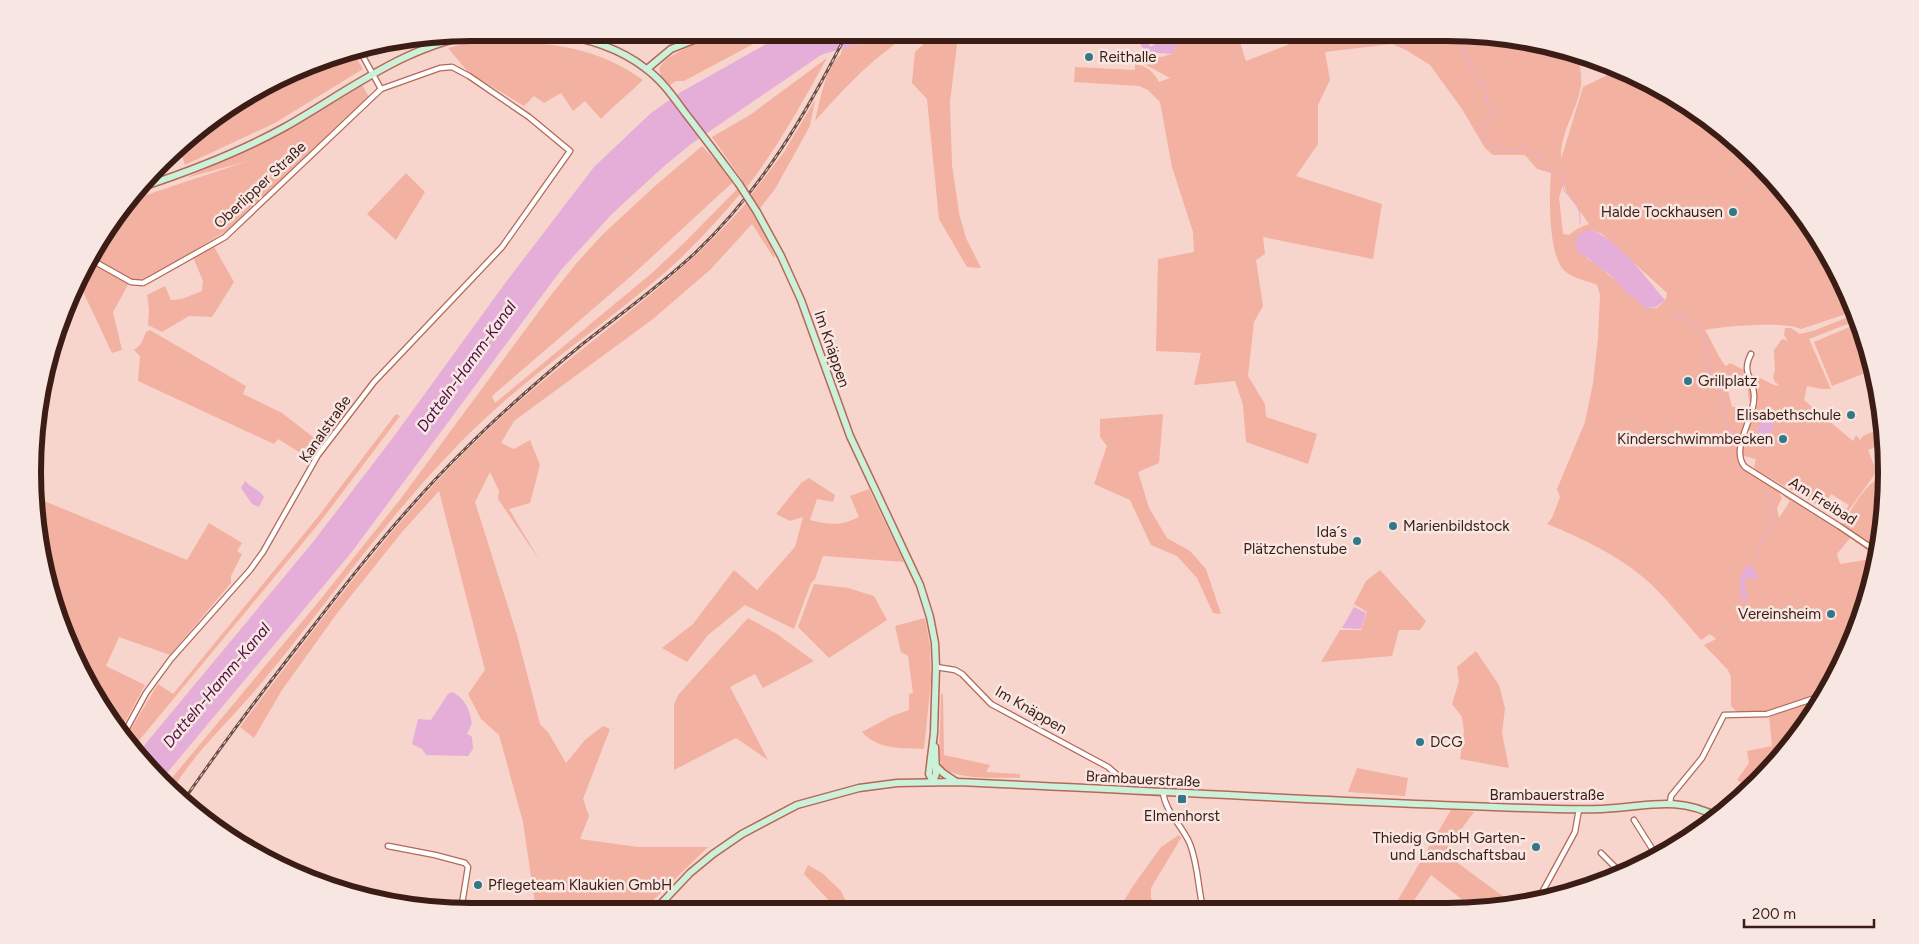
<svg xmlns="http://www.w3.org/2000/svg" width="1919" height="944" font-family="Figtree,sans-serif">
<style>
.green{fill:#f3b1a1;fill-rule:evenodd}
.water{fill:#e4aed8}
.lines{fill:none;stroke-linecap:round;stroke-linejoin:round}
.stream{stroke:#e4aed8;stroke-width:1}
.street-casing{stroke:#b46957;stroke-width:7}
.secondary-casing{stroke:#b46957;stroke-width:9}
.street{stroke:#fff;stroke-width:4.5}
.secondary{stroke:#cbf1db;stroke-width:6}
.rail-casing{stroke:#6d4e46;stroke-width:3}
.rail{stroke:#f8e6e2;stroke-width:1;stroke-dasharray:4;stroke-linecap:butt}
.secondary-bridge-casing{stroke:#b46957;stroke-width:9;stroke-linecap:butt}
.secondary-bridge{stroke:#cbf1db;stroke-width:6}
.poi-dot{fill:#337887;stroke:#f8e6e2;stroke-width:2}
.labels{text-anchor:middle;stroke-width:5;stroke-linejoin:round;paint-order:stroke}
.poi-label{font-size:15px;fill:#3b1d15;stroke:#f8e6e2;text-anchor:end}
.street-label{font-size:15px;fill:#3b1d15;stroke:#f8e6e2}
.water-label{font-size:16px;font-style:italic;fill:#4c0d43;stroke:#f8e6e2}
.rim{fill:none;stroke:#3b1d15;stroke-width:6}
</style>
<rect width="100%" height="100%" fill="#f7d5cc"/>
<!-- green -->
<g class="green">
<path d="M 723,33 L 771,33 L 772,34 L 684,81 L 676,81 L 670,85 L 661,76 L 659,69 C 665,53 707,40 723,33 Z"/>
<path d="M 903,33 L 923,33 C 912,36 900,39 891,47 C 863,68 838,95 815,121 C 820,101 825,68 841,54 L 842,48 L 853,45 L 885,42 Z"/>
<path d="M 1075,33 L 1124,33 L 1122,38 L 1078,38 Z"/>
<path d="M 1179,33 L 1237,33 L 1246,61 L 1308,37 L 1307,33 L 1447,33 L 1533,41 L 1577,54 C 1580,65 1582,75 1581,86 C 1577,111 1560,132 1561,159 L 1583,87 L 1620,69 L 1691,107 L 1758,161 L 1813,228 L 1855,311 L 1801,329 C 1784,321 1724,326 1705,330 C 1710,338 1721,362 1726,366 L 1730,363 L 1774,385 L 1780,386 L 1775,382 L 1773,377 L 1775,370 L 1774,350 L 1782,339 L 1788,341 L 1784,335 L 1785,328 L 1791,328 L 1800,334 L 1813,331 L 1856,314 L 1858,320 L 1809,339 L 1831,389 L 1821,389 L 1807,386 L 1804,400 L 1853,441 L 1856,435 L 1860,440 L 1863,436 L 1877,430 L 1880,436 L 1883,437 L 1884,443 L 1868,450 L 1876,470 L 1886,466 L 1886,469 L 1875,474 L 1841,521 L 1840,520 L 1849,505 L 1831,494 L 1823,508 L 1756,470 L 1754,467 L 1756,459 L 1740,455 L 1758,401 L 1749,401 L 1747,383 L 1727,386 L 1732,407 L 1751,408 L 1737,454 L 1738,463 L 1745,469 L 1777,489 L 1782,498 L 1777,508 L 1779,518 L 1790,501 L 1783,496 L 1785,494 L 1827,520 L 1828,523 L 1830,521 L 1878,555 L 1875,556 L 1850,538 L 1837,554 L 1840,564 L 1878,558 L 1853,640 L 1823,692 L 1764,713 L 1738,713 L 1731,706 L 1731,677 L 1728,670 L 1704,645 L 1716,639 L 1710,634 L 1701,640 C 1685,622 1670,603 1653,586 C 1624,558 1584,539 1547,524 L 1552,518 L 1560,497 L 1557,489 L 1585,422 L 1593,383 L 1598,338 L 1600,295 L 1597,285 C 1588,281 1572,278 1565,271 C 1548,257 1549,194 1551,173 L 1537,169 L 1525,155 L 1493,155 L 1485,148 L 1462,109 L 1430,65 L 1406,50 L 1392,44 L 1325,52 L 1330,80 L 1318,105 L 1318,144 L 1296,176 L 1382,204 L 1373,259 L 1263,237 L 1265,254 L 1256,260 L 1263,306 L 1254,322 L 1248,376 L 1265,404 L 1266,417 L 1317,434 L 1308,464 L 1246,442 L 1243,405 L 1235,381 L 1194,385 L 1201,353 L 1156,351 L 1158,259 L 1194,252 L 1193,232 L 1172,167 L 1160,102 L 1148,90 L 1139,86 L 1074,82 L 1075,67 L 1135,70 L 1135,64 C 1147,66 1154,72 1159,82 L 1170,78 L 1146,65 L 1139,58 L 1140,55 L 1161,57 L 1172,54 L 1177,43 ZM 1564,183 L 1566,192 L 1589,224 L 1581,227 L 1581,230 L 1580,227 L 1569,235 L 1563,234 L 1559,197 ZM 1591,230 L 1602,234 L 1667,293 L 1666,299 L 1657,308 L 1646,308 L 1600,267 L 1586,258 Z"/>
<path d="M 931,37 L 958,37 L 950,102 L 952,165 L 959,213 L 966,238 L 981,268 L 967,267 L 939,219 L 927,99 L 912,83 L 915,52 Z"/>
<path d="M 502,42 C 554,42 600,49 643,80 C 629,94 614,105 601,119 L 585,101 L 573,111 L 561,93 L 544,103 L 534,96 L 524,106 L 468,72 L 448,48 L 464,44 Z"/>
<path d="M 353,52 L 363,69 L 275,123 L 185,165 L 180,150 L 186,143 L 242,107 L 252,98 L 330,56 Z"/>
<path d="M 827,58 C 802,103 778,147 747,187 L 712,137 L 750,115 Z"/>
<path d="M 362,85 L 369,97 L 226,231 L 151,277 L 140,280 L 131,279 L 92,258 L 106,228 L 134,199 L 248,161 L 186,178 L 279,135 Z"/>
<path d="M 815,100 L 810,126 L 775,189 L 760,208 L 751,195 L 784,152 Z"/>
<path d="M 702,146 L 714,159 L 718,161 L 733,182 L 630,277 L 492,396 L 495,403 L 652,273 L 686,241 L 737,189 L 740,194 C 714,225 687,254 656,280 C 605,323 550,361 500,405 C 407,487 338,591 259,686 C 230,721 195,751 172,791 L 166,785 L 320,600 L 402,497 L 548,299 L 575,265 L 602,235 L 655,186 Z"/>
<path d="M 406,173 L 425,192 L 396,240 L 367,214 Z"/>
<path d="M 746,203 L 766,237 L 775,256 L 774,258 L 752,224 L 711,269 L 653,319 L 514,421 L 501,443 L 514,449 L 530,440 L 540,465 L 530,503 L 509,509 L 540,561 L 498,499 L 499,491 L 490,472 L 475,502 L 517,635 L 540,724 L 548,732 L 566,763 L 585,740 L 603,726 L 610,729 L 583,799 L 589,816 L 580,839 L 638,847 L 708,847 L 642,911 L 581,911 L 565,907 L 565,911 L 536,911 L 523,822 L 499,735 L 481,719 L 468,694 L 485,670 L 439,491 L 402,532 L 338,612 L 282,690 L 254,738 L 240,727 C 269,688 299,649 329,610 C 384,540 439,473 505,414 C 584,342 676,285 746,203 Z"/>
<path d="M 213,245 L 234,282 L 212,317 L 189,316 L 162,332 L 148,325 L 149,309 L 147,295 L 165,286 L 171,300 L 182,299 L 202,291 L 203,281 L 193,257 Z"/>
<path d="M 89,261 L 129,283 L 113,312 L 122,350 L 112,353 L 78,281 Z"/>
<path d="M 1859,323 L 1873,370 L 1832,386 L 1814,342 Z"/>
<path d="M 150,330 L 246,386 L 243,394 L 282,413 L 322,444 L 312,460 L 278,439 L 274,444 L 138,381 L 140,356 L 134,350 L 141,344 L 146,332 Z"/>
<path d="M 396,414 L 400,416 L 320,522 L 132,749 L 124,740 L 158,684 L 173,694 L 317,518 Z"/>
<path d="M 1163,414 L 1159,463 L 1138,472 L 1149,508 L 1167,538 L 1190,551 L 1206,569 L 1221,614 L 1213,613 L 1197,578 L 1177,556 L 1151,545 L 1130,500 L 1094,484 L 1107,446 L 1100,437 L 1100,419 Z"/>
<path d="M 1886,475 L 1879,550 L 1842,526 C 1854,506 1864,483 1886,475 Z"/>
<path d="M 809,478 L 835,495 L 833,502 L 817,499 L 810,520 C 829,525 841,526 859,517 L 850,496 L 869,489 L 904,562 L 823,556 L 815,579 L 811,583 L 794,629 L 745,605 L 708,635 L 687,662 L 662,648 L 693,624 L 734,570 L 757,590 L 795,547 L 803,517 L 790,521 L 776,514 L 801,483 Z"/>
<path d="M 37,498 L 187,560 L 209,523 L 242,543 L 237,551 L 242,554 L 231,576 L 231,583 L 170,655 L 119,637 L 106,666 L 145,685 L 119,733 L 78,667 L 36,529 Z"/>
<path d="M 1380,570 L 1426,621 L 1420,630 L 1399,630 L 1392,656 L 1321,662 L 1340,630 L 1361,630 L 1367,612 L 1354,604 L 1366,581 Z"/>
<path d="M 814,584 L 848,588 L 874,596 L 887,620 L 829,658 L 798,627 Z"/>
<path d="M 748,618 L 777,634 L 814,661 L 763,688 L 755,674 L 730,687 L 768,760 L 736,738 L 674,770 L 674,705 L 678,695 Z"/>
<path d="M 925,618 L 930,646 L 931,680 L 924,749 C 902,748 878,750 862,732 L 892,716 L 909,710 L 909,694 L 913,693 L 908,656 L 901,652 L 895,626 Z"/>
<path d="M 1476,651 L 1499,685 L 1505,708 L 1502,733 L 1509,768 L 1460,759 L 1464,731 L 1462,717 L 1452,704 L 1459,681 L 1457,667 Z"/>
<path d="M 941,694 L 943,694 L 944,755 L 990,765 L 986,772 L 1020,774 L 1020,778 C 998,777 959,781 942,767 L 939,756 Z"/>
<path d="M 1819,699 L 1796,739 L 1748,787 L 1737,780 L 1749,763 L 1747,751 L 1772,746 L 1769,717 Z"/>
<path d="M 1357,768 L 1408,778 L 1405,796 L 1348,792 Z"/>
<path d="M 1451,810 L 1474,812 L 1444,853 L 1515,905 L 1505,908 L 1473,908 L 1431,875 L 1409,908 L 1393,908 Z"/>
<path d="M 1179,835 L 1181,838 L 1151,888 L 1151,898 L 1160,909 L 1141,909 L 1135,906 L 1134,909 L 1119,909 L 1133,886 L 1161,847 Z"/>
<path d="M 808,865 L 822,873 L 841,891 L 850,910 L 838,910 L 834,906 L 804,874 Z"/>
</g>
<!-- water -->
<g class="water">
<path d="M 793,33 L 903,33 L 885,42 L 853,45 L 821,55 L 691,144 L 662,168 L 612,214 L 561,270 L 351,553 L 161,780 L 137,754 L 313,542 L 392,439 L 506,282 L 594,167 L 651,113 L 681,92 L 775,39 Z"/>
<path d="M 1130,33 L 1147,33 L 1146,41 L 1151,47 L 1155,44 L 1169,43 L 1168,33 L 1179,33 L 1177,43 L 1172,54 L 1145,52 L 1135,35 Z"/>
<path d="M 1591,230 C 1622,242 1643,275 1665,300 L 1656,307 L 1646,308 L 1627,293 L 1609,274 L 1576,250 L 1576,238 L 1582,232 Z"/>
<path d="M 1763,412 L 1776,417 L 1766,448 L 1753,444 Z"/>
<path d="M 245,481 C 251,488 259,489 264,497 L 259,507 L 252,504 L 241,488 Z"/>
<path d="M 1747,565 L 1752,566 L 1758,576 L 1756,581 L 1750,577 C 1740,581 1747,592 1748,599 L 1742,602 L 1740,602 L 1742,599 C 1739,581 1738,581 1747,565 Z"/>
<path d="M 1354,607 L 1366,613 L 1361,629 L 1342,628 Z"/>
<path d="M 452,692 C 466,699 469,709 472,723 L 467,734 L 472,737 L 473,749 L 468,756 L 426,755 L 422,749 L 412,744 L 418,719 L 431,720 L 448,694 Z"/>
</g>
<g class="lines">
<!-- stream -->
<g class="stream">
<path d="M 1455,33 L 1457,42 L 1461,45 L 1478,83 L 1486,84 L 1487,87 L 1485,90 L 1488,104 L 1494,111 L 1491,117 L 1482,123 L 1482,131 L 1493,148 L 1515,151 L 1525,148 L 1541,156 L 1540,161 L 1544,168 L 1563,175 L 1564,191 C 1575,203 1581,206 1580,224"/>
<path d="M 1671,315 L 1684,318 L 1697,326 L 1705,341 L 1710,372 L 1719,389 L 1731,439"/>
<path d="M 1752,566 C 1760,560 1758,553 1760,545 C 1762,538 1768,534 1770,528 C 1775,516 1774,500 1766,490"/>
</g>
<!-- street casing -->
<g class="street-casing">
<g id="street">
<path d="M 360,51 L 381,89"/>
<path d="M 90,259 L 131,282 L 143,283 L 154,277 L 225,237 L 381,89 L 440,68 L 452,67 L 469,76 L 529,117 L 570,151 L 502,247 L 374,382 L 318,455 L 263,552 L 250,570 L 171,659 L 146,693 L 122,737"/>
<path d="M 1751,354 C 1741,373 1753,378 1754,395 C 1756,417 1729,449 1745,467 L 1839,526 L 1879,553"/>
<path d="M 936,667 L 955,670 L 962,674 L 991,704 L 1108,767 L 1116,774"/>
<path d="M 1163,792 C 1165,812 1182,825 1190,844 C 1198,865 1198,887 1203,909"/>
<path d="M 1670,803 L 1671,796 L 1702,758 L 1724,715 L 1767,714 L 1821,696"/>
<path d="M 1634,820 L 1656,855"/>
<path d="M 388,846 L 435,855 L 465,863 L 468,867 L 461,910"/>
<path d="M 1601,853 L 1622,874"/>
<path d="M 1539,898 L 1575,832 L 1579,809"/>
</g>
</g>
<!-- secondary casing -->
<g class="secondary-casing">
<g id="secondary">
<path d="M 549,33 C 583,37 618,47 645,68 C 662,80 674,98 686,114 C 704,137 721,160 739,184"/>
<path d="M 647,69 L 671,49 L 711,33"/>
<path d="M 145,186 C 193,170 240,152 285,127 C 350,90 409,42 486,33"/>
<path d="M 757,212 L 781,256 L 801,300 L 850,436 L 920,585 L 930,617 L 935,643 L 936,667 L 934,733 L 929,774 L 933,782"/>
<path d="M 936,766 L 943,773 L 955,781"/>
<path d="M 933,782 L 936,774 L 935,747"/>
<path d="M 654,911 L 690,873 L 713,854 L 742,834 L 797,805 L 859,788 L 897,783 L 956,782 C 1145,790 1335,802 1525,808 C 1550,809 1576,810 1602,809 C 1647,807 1676,795 1718,817"/>
</g>
</g>
<!-- street -->
<use href="#street" class="street"/>
<!-- secondary -->
<use href="#secondary" class="secondary"/>
<!-- rail casing -->
<g class="rail-casing">
<path id="rail" d="M 182,803 C 222,744 265,688 308,633 C 357,569 407,506 465,449 C 501,413 540,379 580,346 C 619,315 660,286 696,252 C 763,188 806,114 847,33"/>
</g>
<!-- rail -->
<use href="#rail" class="rail"/>
<!-- secondary-bridge casing -->
<g class="secondary-bridge-casing">
<path id="secondary-bridge" d="M 739,184 L 757,212"/>
</g>
<!-- secondary-bridge -->
<use href="#secondary-bridge" class="secondary-bridge"/>
</g>
<!-- markers -->
<g class="poi-dot">
<circle cx="1089" cy="57" r="5"/>
<circle cx="1733" cy="212" r="5"/>
<circle cx="1688" cy="381" r="5"/>
<circle cx="1851" cy="415" r="5"/>
<circle cx="1783" cy="439" r="5"/>
<circle cx="1393" cy="526" r="5"/>
<circle cx="1357" cy="541" r="5"/>
<circle cx="1831" cy="614" r="5"/>
<circle cx="1420" cy="742" r="5"/>
<rect x="1177" y="794" width="10" height="10" rx="2.5"/>
<circle cx="1536" cy="847" r="5"/>
<circle cx="478" cy="885" r="5"/>
</g>
<g class="labels">
<!-- poi labels -->
<g class="poi-label">
<text x="1099" y="62" text-anchor="start">Reithalle</text>
<text x="1723" y="217">Halde Tockhausen</text>
<text x="1698" y="386" text-anchor="start">Grillplatz</text>
<text x="1841" y="420">Elisabethschule</text>
<text x="1773" y="444">Kinderschwimmbecken</text>
<text x="1403" y="531" text-anchor="start">Marienbildstock</text>
<text x="1347" y="537">Ida´s<tspan x="1347" dy="17">Plätzchenstube</tspan></text>
<text x="1821" y="619">Vereinsheim</text>
<text x="1430" y="747" text-anchor="start">DCG</text>
<text x="1182" y="821" text-anchor="middle">Elmenhorst</text>
<text x="1526" y="843">Thiedig GmbH Garten-<tspan x="1526" dy="17">und Landschaftsbau</tspan></text>
<text x="488" y="890" text-anchor="start">Pflegeteam Klaukien GmbH</text>
</g>
<!-- street labels -->
<g class="street-label">
<text transform="translate(260 185) rotate(-43)" y="5">Oberlipper Straße</text>
<text transform="translate(832 349) rotate(71)" y="5">Im Knäppen</text>
<text transform="translate(325 429) rotate(-55)" y="5">Kanalstraße</text>
<text transform="translate(1823 501) rotate(32)" y="5">Am Freibad</text>
<text transform="translate(1031 710) rotate(30)" y="5">Im Knäppen</text>
<text transform="translate(1143 779) rotate(3)" y="5">Brambauerstraße</text>
<text x="1547" y="800">Brambauerstraße</text>
</g>
<!-- water labels -->
<g class="water-label">
<text transform="translate(466 366) rotate(-54)" y="6">Datteln-Hamm-Kanal</text>
<text transform="translate(216 685) rotate(-50)" y="6">Datteln-Hamm-Kanal</text>
</g>
</g>
<!-- crop -->
<path d="M0 0H1919V944H0ZM472 41H1447A431 431 0 0 1 1878 472V472A431 431 0 0 1 1447 903H472A431 431 0 0 1 41 472V472A431 431 0 0 1 472 41Z" fill="#f8e6e2" fill-rule="evenodd"/>
<path class="rim" d="M472 41H1447A431 431 0 0 1 1878 472V472A431 431 0 0 1 1447 903H472A431 431 0 0 1 41 472V472A431 431 0 0 1 472 41Z"/>
<!-- scale -->
<path d="M1744 919v8h130v-8" fill="none" stroke="#3b1d15" stroke-width="2.5"/>
<text x="1752" y="919" font-size="15" fill="#3b1d15" stroke="#f8e6e2" stroke-width="4" paint-order="stroke">200 m</text>
</svg>
